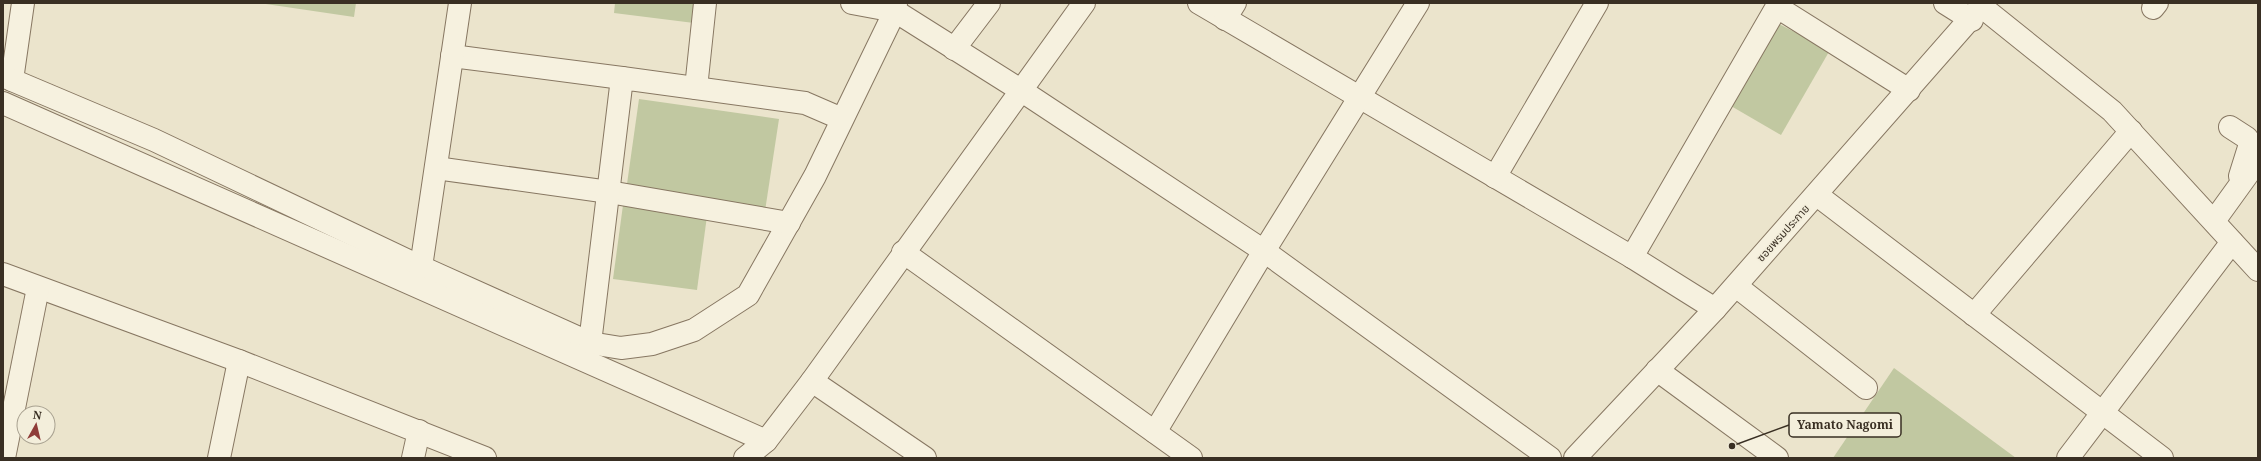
<svg xmlns="http://www.w3.org/2000/svg" width="2261" height="461" font-family="'Noto Serif','Noto Sans Thai',serif">
<style>
.green{fill:#c1c8a1}
.lines{fill:none;stroke-linecap:round;stroke-linejoin:round}
.minor-casing{stroke:#877762;stroke-width:24}
.minor{stroke:#f6f1df;stroke-width:22}
.labels{text-anchor:middle;stroke-width:3.5;stroke-linejoin:round;paint-order:stroke}
.street-label{font-size:11px;fill:#392f23;stroke:#f3eedb}
.leader{fill:none;stroke:#392f23;stroke-width:1.5}
.callout-dot{fill:#392f23;stroke:#f3eedb;stroke-width:1.5}
.callout{fill:#f3eedb;stroke:#392f23;stroke-width:1.5}
.callout-label{font-size:12px;text-anchor:middle;font-weight:bold;fill:#392f23}
</style>
<rect width="100%" height="100%" fill="#ebe4cc"/>
<!-- green -->
<g class="green">
<path d="M 259,3 L 356,3 L 354,17 Z"/>
<path d="M 615,3 L 696,3 L 694,23 L 614,13 Z"/>
<path d="M 1779,24 L 1830,50 L 1781,135 L 1731,106 Z"/>
<path d="M 639,99 L 779,119 L 765,211 L 626,191 Z"/>
<path d="M 623,205 L 707,216 L 697,290 L 613,279 Z"/>
<path d="M 1894,368 L 2016,458 L 1833,458 Z"/>
</g>
<g class="lines">
<!-- minor casing -->
<g class="minor-casing">
<g id="minor">
<path d="M 852,3 L 895,11 L 1022,91 L 1264,251 L 1550,458"/>
<path d="M 1199,3 L 1632,257 L 1715,309"/>
<path d="M 1945,3 L 1972,20"/>
<path d="M 1777,7 L 1909,90"/>
<path d="M 1982,7 L 2112,111 L 2258,270"/>
<path d="M 2153,8 L 2157,3"/>
<path d="M 1225,19 L 1235,3"/>
<path d="M 954,49 L 989,3"/>
<path d="M 452,56 L 622,78"/>
<path d="M 3,76 L 12,80 L 23,3"/>
<path d="M 12,80 L 154,140 L 421,267 L 590,343 L 621,348 L 652,344 L 694,330 L 748,295 L 815,176 L 895,11 L 896,3"/>
<path d="M 696,88 L 705,3"/>
<path d="M 3,103 L 766,441"/>
<path d="M 2230,127 L 2247,138 L 2250,144 L 2240,176"/>
<path d="M 436,168 L 609,192 L 789,223"/>
<path d="M 1495,177 L 1597,3"/>
<path d="M 1817,195 L 2162,458"/>
<path d="M 2214,221 L 2258,160"/>
<path d="M 903,252 L 1191,458"/>
<path d="M 1632,257 L 1779,3"/>
<path d="M 421,267 L 460,3"/>
<path d="M 3,274 L 239,361 L 485,458"/>
<path d="M 1736,286 L 1866,388"/>
<path d="M 1974,315 L 2131,131"/>
<path d="M 590,343 L 622,78 L 805,103 L 842,119"/>
<path d="M 1657,370 L 1777,458"/>
<path d="M 812,381 L 925,458"/>
<path d="M 1155,432 L 1264,251 L 1418,3"/>
<path d="M 4,458 L 38,288"/>
<path d="M 219,458 L 239,361"/>
<path d="M 413,458 L 419,431"/>
<path d="M 745,458 L 766,441 L 812,381 L 1084,3"/>
<path d="M 1575,458 L 1715,309 L 1984,3"/>
<path d="M 2068,458 L 2232,242"/>
</g>
</g>
<!-- minor -->
<use href="#minor" class="minor"/>
</g>
<g class="labels">
<!-- street labels -->
<g class="street-label">
<text transform="translate(1783 233) rotate(-48)" y="4">ซอยพรมประกาย</text>
</g>
</g>
<!-- callouts -->
<path class="leader" d="M1732 446L1789 425"/>
<circle class="callout-dot" cx="1732" cy="446" r="4"/>
<rect class="callout" x="1789" y="413" width="112" height="24" rx="4"/>
<g class="callout-label">
<text x="1845" y="429">Yamato Nagomi</text>
</g>
<!-- border -->
<rect width="2261" height="461" fill="none" stroke="#392f23" stroke-width="8"/>
<!-- north arrow -->
<g transform="translate(36 425) rotate(8)"><circle r="19" fill="#f3eedb" stroke="#a9a291"/>
<path d="M0-3L7 15L0 10L-7 15Z" fill="#8f3c38"/>
<text y="-6" font-size="11" font-weight="bold" text-anchor="middle" fill="#392f23">N</text>
</g>
</svg>
